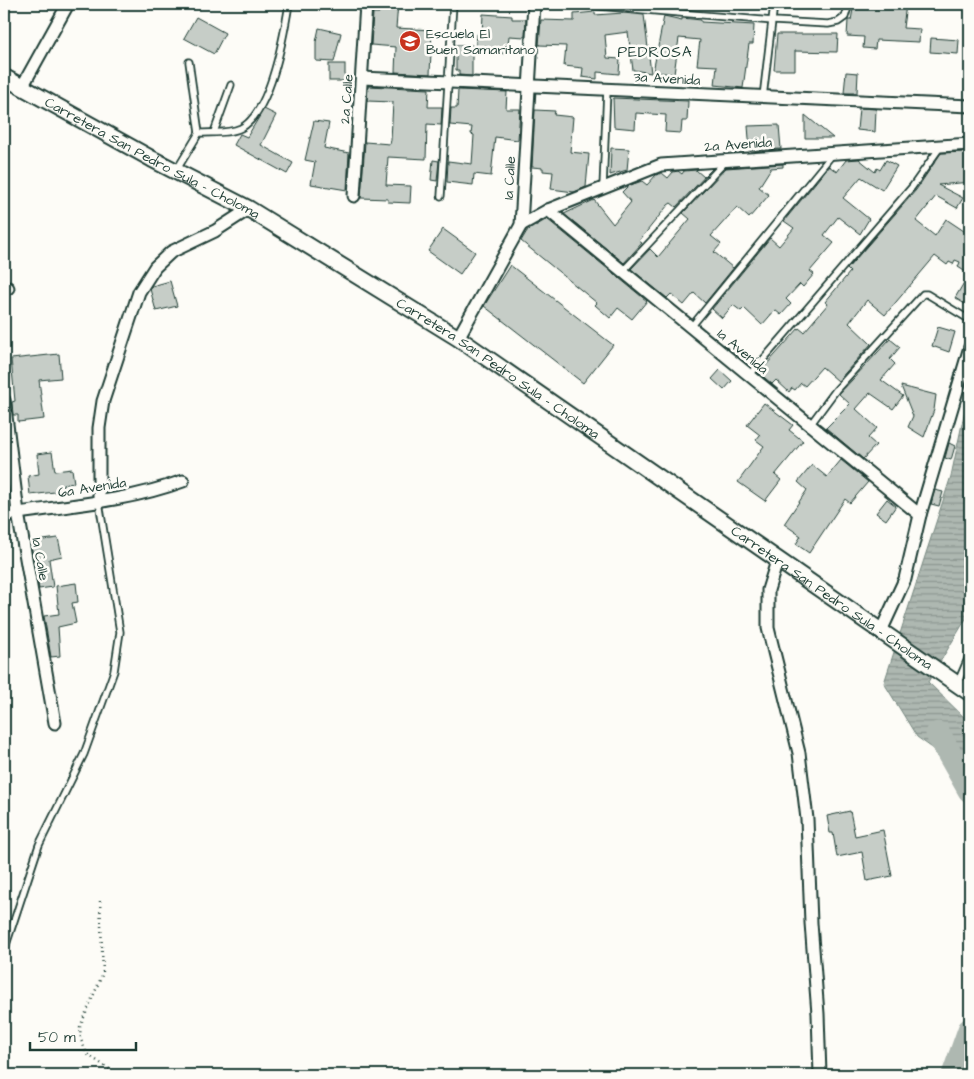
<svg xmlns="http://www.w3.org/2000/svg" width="974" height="1079" font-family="'Architects Daughter',sans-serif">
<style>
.water{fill:url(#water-rules);stroke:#75877f}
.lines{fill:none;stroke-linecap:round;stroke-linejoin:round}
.river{stroke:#aeb8b1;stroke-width:25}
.building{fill:#c6cdc7;stroke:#1f3d34}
.lane-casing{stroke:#1f3d34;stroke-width:9}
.street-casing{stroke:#1f3d34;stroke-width:15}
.secondary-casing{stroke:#1f3d34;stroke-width:19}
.path{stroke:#1f3d34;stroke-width:2.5;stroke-dasharray:1 4;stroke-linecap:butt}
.lane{stroke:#fdfcf7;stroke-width:5.5}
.street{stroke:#fdfcf7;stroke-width:11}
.secondary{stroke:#fdfcf7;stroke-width:15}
.labels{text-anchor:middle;stroke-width:5;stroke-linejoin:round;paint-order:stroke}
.poi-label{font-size:14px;fill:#1f3d34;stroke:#fdfcf7;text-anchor:start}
.street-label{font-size:14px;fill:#1f3d34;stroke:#fdfcf7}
.neighbourhood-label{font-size:15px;letter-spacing:1px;fill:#1f3d34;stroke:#fdfcf7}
</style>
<defs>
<pattern id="water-rules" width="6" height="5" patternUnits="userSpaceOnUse" patternTransform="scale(1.25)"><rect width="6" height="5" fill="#aeb8b1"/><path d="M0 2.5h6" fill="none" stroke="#8d9791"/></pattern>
</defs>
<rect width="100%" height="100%" fill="#fdfcf7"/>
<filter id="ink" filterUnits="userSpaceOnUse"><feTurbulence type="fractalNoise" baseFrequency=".02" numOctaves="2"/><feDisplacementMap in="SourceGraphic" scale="10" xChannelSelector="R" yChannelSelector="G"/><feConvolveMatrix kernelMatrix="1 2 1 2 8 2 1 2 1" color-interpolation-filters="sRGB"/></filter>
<g filter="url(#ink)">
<!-- water -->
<path class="water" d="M 970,386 L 970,612 L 928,682 L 970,723 L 970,775 L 917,737 L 884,683 L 951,476 Z"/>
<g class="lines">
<!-- river -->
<g class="river">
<path d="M 938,734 L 970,790"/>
<path d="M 954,1075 L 970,1030"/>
</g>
</g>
<!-- building -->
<g class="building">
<path d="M 379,4 L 398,4 L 396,28 L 432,30 L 430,74 L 395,72 L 396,47 L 371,45 L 373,13 L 379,13 Z"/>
<path d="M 854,4 L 906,4 L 903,28 L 920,29 L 919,42 L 876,40 L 875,49 L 863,48 L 864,37 L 847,36 L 848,20 L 851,20 Z"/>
<path d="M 595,12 L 595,15 L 623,13 L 644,15 L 651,73 L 633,70 L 628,32 L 605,35 L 607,58 L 620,59 L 619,74 L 597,72 L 597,79 L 582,77 L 583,68 L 564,66 L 566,46 L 539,45 L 541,20 L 574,21 L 574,14 Z"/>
<path d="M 483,14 L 512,16 L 512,19 L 526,19 L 525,37 L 509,36 L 507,54 L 475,51 L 477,34 L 482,35 Z"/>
<path d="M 664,16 L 682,20 L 682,18 L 701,20 L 701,22 L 754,25 L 753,44 L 749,44 L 743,88 L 715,85 L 717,66 L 697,65 L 700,40 L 679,38 L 674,74 L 653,72 Z"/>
<path d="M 196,17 L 225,33 L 214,54 L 184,38 Z"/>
<path d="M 319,28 L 341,33 L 334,62 L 316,61 L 316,42 Z"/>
<path d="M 777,34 L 838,34 L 837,52 L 795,51 L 795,70 L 774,70 Z"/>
<path d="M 931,38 L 959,40 L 958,54 L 930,52 Z"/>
<path d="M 456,45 L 472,45 L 472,76 L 459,75 L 459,70 L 456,70 Z"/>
<rect x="329" y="64" width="16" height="17"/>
<path d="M 846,72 L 858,73 L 857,93 L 844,93 Z"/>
<path d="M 368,86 L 429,89 L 428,107 L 442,107 L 441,125 L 427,124 L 426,159 L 388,157 L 386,185 L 411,186 L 410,203 L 388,202 L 388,199 L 361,198 L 365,142 L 390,144 L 391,140 L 393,102 L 367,101 Z"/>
<path d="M 458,90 L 507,92 L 506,109 L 520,109 L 518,140 L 495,137 L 491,176 L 474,174 L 473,185 L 447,182 L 448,161 L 472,164 L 474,135 L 471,134 L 472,127 L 450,125 L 451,108 L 457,108 Z"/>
<path d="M 613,98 L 688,101 L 687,121 L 682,121 L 681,133 L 665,132 L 666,115 L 636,113 L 635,129 L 614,127 Z"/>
<path d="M 859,108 L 876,109 L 875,132 L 857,130 Z"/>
<path d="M 264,109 L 276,115 L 261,145 L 293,163 L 287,174 L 234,145 L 240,134 L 247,137 Z"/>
<path d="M 535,110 L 555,111 L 554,115 L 573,117 L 570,152 L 589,154 L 586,187 L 574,192 L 551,189 L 553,172 L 543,171 L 543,168 L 532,167 Z"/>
<path d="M 805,115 L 833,138 L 805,138 Z"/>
<path d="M 314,121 L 329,123 L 324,148 L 349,153 L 347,190 L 311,184 L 315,162 L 305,160 Z"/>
<path d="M 779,125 L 781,149 L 750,151 L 748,126 Z"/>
<path d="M 611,148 L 629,149 L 627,170 L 610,175 Z"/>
<path d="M 968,152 L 970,182 L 938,185 L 963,198 L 957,208 L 936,196 L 916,221 L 935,236 L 946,219 L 970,235 L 970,295 L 965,304 L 955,298 L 969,274 L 958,267 L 960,262 L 955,260 L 953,264 L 949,262 L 947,265 L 935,256 L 885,315 L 867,300 L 849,323 L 871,344 L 838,381 L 822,367 L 805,386 L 801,383 L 795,390 L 792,388 L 789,392 L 776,380 L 772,384 L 759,373 L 799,328 L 804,332 L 828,304 L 825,302 L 850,272 L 847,269 L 916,190 L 941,153 Z"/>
<path d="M 859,159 L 875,172 L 877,168 L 880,170 L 886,160 L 897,166 L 882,190 L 861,177 L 843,198 L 869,219 L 860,234 L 838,217 L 824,235 L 834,243 L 810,271 L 814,274 L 803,287 L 800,284 L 786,299 L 791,304 L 781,315 L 775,310 L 762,325 L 744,308 L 741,311 L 733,305 L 722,318 L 712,309 L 770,238 L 779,246 L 794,228 L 784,221 L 829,166 L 837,172 L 846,160 Z"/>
<path d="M 433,160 L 439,161 L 437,181 L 431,180 Z"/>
<path d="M 783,164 L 783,167 L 771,168 L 759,187 L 769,195 L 749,218 L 737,207 L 711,236 L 721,244 L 714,252 L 733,268 L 740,260 L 705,303 L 694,293 L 684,305 L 671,294 L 667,298 L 631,269 L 650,249 L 658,257 L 690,219 L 683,213 L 726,168 Z"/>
<path d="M 712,169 L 676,207 L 671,203 L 668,205 L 639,241 L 642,243 L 624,263 L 564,214 L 594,200 L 613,224 L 631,202 L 622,192 L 628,186 L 642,181 L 647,185 L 656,175 L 662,173 L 668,178 L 673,172 L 678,171 L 682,174 L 684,171 L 696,170 L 704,177 Z"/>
<path d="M 547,219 L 647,301 L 632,319 L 618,308 L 610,318 L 595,305 L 597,303 L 521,241 L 527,231 Z"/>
<path d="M 443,229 L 475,252 L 460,274 L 428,251 Z"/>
<path d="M 510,265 L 613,345 L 583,383 L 484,306 Z"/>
<path d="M 170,281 L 177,306 L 156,311 L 150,289 L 152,286 Z"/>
<path d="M 938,327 L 955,332 L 949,352 L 932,346 Z"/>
<path d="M 890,339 L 900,347 L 890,359 L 895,364 L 881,380 L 903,396 L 893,409 L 870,393 L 856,409 L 877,428 L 868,438 L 876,445 L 863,459 L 826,428 L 850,404 L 839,394 Z"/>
<path d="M 59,354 L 61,378 L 39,380 L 44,419 L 18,422 L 18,415 L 13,415 L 12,402 L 15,401 L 11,359 Z"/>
<path d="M 720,370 L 732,381 L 724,390 L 712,379 Z"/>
<path d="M 901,386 L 936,395 L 934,410 L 924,437 L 908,427 L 913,416 Z"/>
<path d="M 764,403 L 793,425 L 789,430 L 803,441 L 775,475 L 781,480 L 765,501 L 738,482 L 764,446 L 756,440 L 760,435 L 747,425 Z"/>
<path d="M 949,443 L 955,446 L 951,460 L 945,458 Z"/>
<path d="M 52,452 L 55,471 L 72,469 L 74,483 L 62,485 L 63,491 L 30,495 L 28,476 L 39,474 L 37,454 Z"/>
<path d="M 841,460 L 868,482 L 850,503 L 845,499 L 809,553 L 796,544 L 801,536 L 784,524 L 807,490 L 798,482 L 812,465 L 827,477 Z"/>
<path d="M 935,490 L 943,492 L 939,506 L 931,504 Z"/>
<path d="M 887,499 L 896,506 L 886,520 L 876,513 Z"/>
<path d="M 58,538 L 62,556 L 49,559 L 53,587 L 39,589 L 31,545 L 36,543 L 36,541 Z"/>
<path d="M 76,583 L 78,602 L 72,603 L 76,623 L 58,627 L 60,656 L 51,657 L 44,616 L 59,614 L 56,586 Z"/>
<path d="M 850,811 L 855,836 L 883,830 L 892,876 L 867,881 L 862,852 L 837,857 L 833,833 L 830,833 L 827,816 Z"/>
</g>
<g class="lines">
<!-- lane casing -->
<g class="lane-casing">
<g id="lane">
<path d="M 575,4 L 773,21 L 828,24 L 838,22 L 845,17 L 849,4"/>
<path d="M 189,62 L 199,133"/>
<path d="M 763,97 L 774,4"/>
<path d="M 214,132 L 231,85"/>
<path d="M 176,171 L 199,133 C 213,132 229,134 241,128 C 271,112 284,35 289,4"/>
<path d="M 603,187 L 607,90"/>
<path d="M 441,196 L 453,4"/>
<path d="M 622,272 L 725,162"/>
<path d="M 691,327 L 832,155"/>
<path d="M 749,376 L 912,187 L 941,146"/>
<path d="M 810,425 L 836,390 L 923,294 L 927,294 L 970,320"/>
<path d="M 957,684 L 970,654"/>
<path d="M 4,951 L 39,845 L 84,754 L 114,671 L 120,632 L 99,502"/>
</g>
</g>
<!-- street casing -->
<g class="street-casing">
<g id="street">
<path d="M 362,78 L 970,106"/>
<path d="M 22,87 L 68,4"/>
<path d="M 354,196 L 366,4"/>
<path d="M 548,210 L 920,515"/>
<path d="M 521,225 L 548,210 L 661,165 L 970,144"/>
<path d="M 4,289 L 8,288"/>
<path d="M 458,338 L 521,225 L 534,4"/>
<path d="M 4,400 L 18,513 L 55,723"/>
<path d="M 99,502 L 99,428 L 103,401 L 139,292 L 155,267 L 171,252 L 215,231 L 249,209"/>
<path d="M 4,515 C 64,506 126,502 183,481"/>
<path d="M 777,561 L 768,590 L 768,628 L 799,753 L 807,819 L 811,923 L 818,1014 L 820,1075"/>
<path d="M 881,631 L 905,579 L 920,515 L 970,347"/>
</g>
</g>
<!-- secondary casing -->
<g class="secondary-casing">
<g id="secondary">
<path id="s1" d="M 4,77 L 152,159 L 249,209 L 458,338 L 970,693"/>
</g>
</g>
<!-- path -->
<path class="path" d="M 100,901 L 103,973 L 80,1027 L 81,1040 L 87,1054 L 118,1075"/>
<!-- lane -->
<use href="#lane" class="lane"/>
<!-- street -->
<use href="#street" class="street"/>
<!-- secondary -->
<use href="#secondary" class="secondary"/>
</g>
</g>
<!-- icons -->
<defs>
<g id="school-disc" transform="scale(1.125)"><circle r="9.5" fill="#c8321e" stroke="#fdfcf7"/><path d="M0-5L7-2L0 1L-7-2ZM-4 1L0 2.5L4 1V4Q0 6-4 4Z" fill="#fff"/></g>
</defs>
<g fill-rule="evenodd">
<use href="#school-disc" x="410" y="41"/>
</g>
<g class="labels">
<!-- poi labels -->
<g class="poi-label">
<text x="426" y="38">Escuela El<tspan x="426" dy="16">Buen Samaritano</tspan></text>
</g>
<!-- street labels -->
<g class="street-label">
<text transform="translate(667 78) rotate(3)" y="5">3a Avenida</text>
<text transform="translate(346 99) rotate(-86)" y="5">2a Calle</text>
<text transform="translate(738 144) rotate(-4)" y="5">2a Avenida</text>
<text dy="5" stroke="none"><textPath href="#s1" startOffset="169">Carretera San Pedro Sula - Choloma</textPath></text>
<text transform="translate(509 178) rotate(-87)" y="5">1a Calle</text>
<text transform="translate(743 351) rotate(40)" y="5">1a Avenida</text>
<text dy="5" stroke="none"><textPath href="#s1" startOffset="574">Carretera San Pedro Sula - Choloma</textPath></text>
<text transform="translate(92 487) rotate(-9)" y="5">6a Avenida</text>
<text transform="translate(41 559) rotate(80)" y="5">1a Calle</text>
<text dy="5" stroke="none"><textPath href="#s1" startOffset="979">Carretera San Pedro Sula - Choloma</textPath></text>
</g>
<!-- neighbourhood labels -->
<g class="neighbourhood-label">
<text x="655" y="57">PEDROSA</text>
</g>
</g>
<!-- margin -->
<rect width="974" height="1079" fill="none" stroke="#fdfcf7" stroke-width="20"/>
<rect x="10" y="10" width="954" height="1059" fill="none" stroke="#1f3d34" stroke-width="2" filter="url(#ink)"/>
<!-- scale -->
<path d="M30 1042v8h106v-8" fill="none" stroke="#1f3d34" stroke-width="2.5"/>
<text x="38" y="1042" font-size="15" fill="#1f3d34" stroke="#fdfcf7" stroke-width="4" paint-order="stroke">50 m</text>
</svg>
